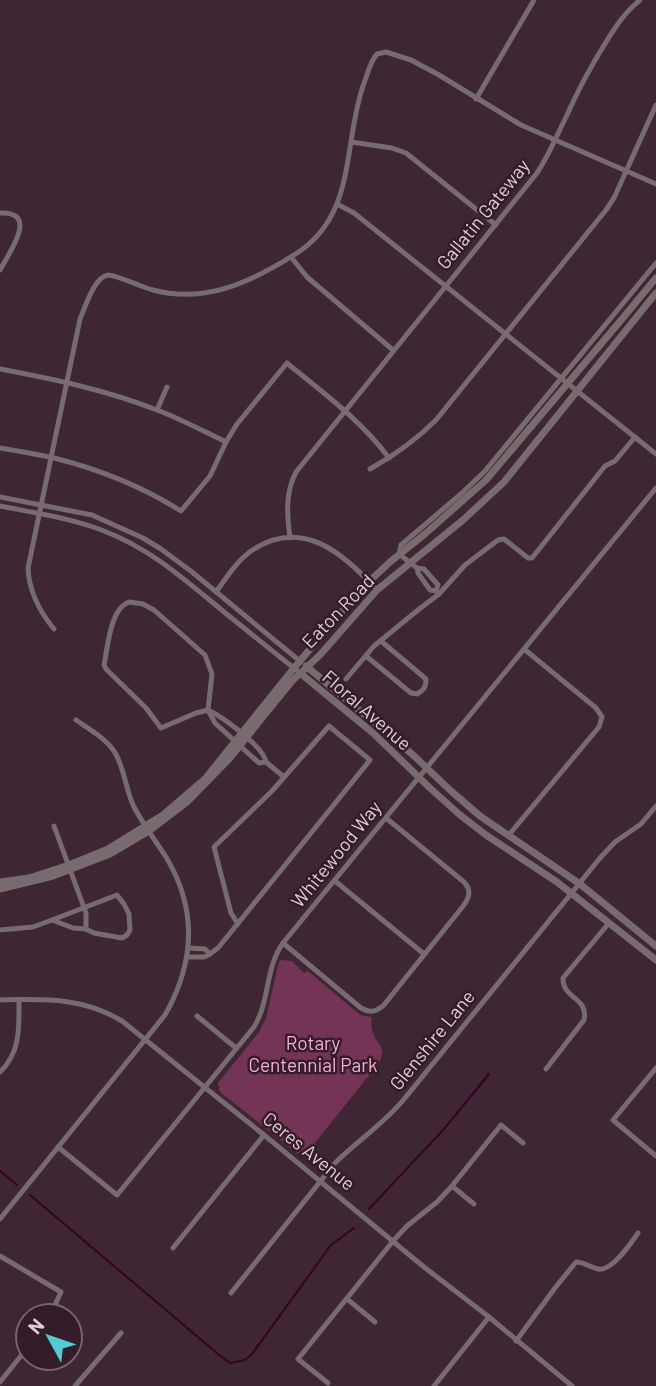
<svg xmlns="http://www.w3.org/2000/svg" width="656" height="1386" font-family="Barlow,sans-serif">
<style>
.green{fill:#743456}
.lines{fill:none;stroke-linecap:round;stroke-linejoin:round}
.stream{stroke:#380023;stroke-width:2}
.minor{stroke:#776a70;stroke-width:5}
.tertiary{stroke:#776a70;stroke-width:7}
.labels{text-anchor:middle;stroke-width:5;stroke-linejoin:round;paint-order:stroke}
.street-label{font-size:19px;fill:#dfced6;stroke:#341c28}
.park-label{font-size:19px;fill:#f5b0d1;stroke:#341c28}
</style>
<rect width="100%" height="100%" fill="#3e2632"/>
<!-- green -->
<path class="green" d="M 280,960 L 292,961 L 304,973 L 308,971 L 360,1015 L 371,1017 C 372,1021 371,1026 372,1030 C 375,1044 388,1045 379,1063 L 314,1144 L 298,1154 L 220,1092 L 218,1083 L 259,1032 L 266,1018 L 278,965 Z"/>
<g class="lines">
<!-- stream -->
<g class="stream">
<path d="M 0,1171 L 17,1185"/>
<path d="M 30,1195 L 218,1354 L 230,1363 L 245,1360 L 252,1354 L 331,1245 L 354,1228"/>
<path d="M 369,1209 L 444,1129 L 489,1074"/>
</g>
<!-- minor -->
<g class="minor">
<path d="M 476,99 L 534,0"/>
<path d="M 351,142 L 392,148 L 406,153 L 496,225"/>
<path d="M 337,204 L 354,213 L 656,454"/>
<path d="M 0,213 C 40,211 9,253 0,270"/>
<path d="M 291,257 L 307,277 L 393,350"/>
<path d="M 0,369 C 53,379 106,390 157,410 C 181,419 203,431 226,442"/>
<path d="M 157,410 L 167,387"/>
<path d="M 0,448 C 18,451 36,454 54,458 C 98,469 143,487 181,511 L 210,476 L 226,442 L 237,424 L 287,363 C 323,393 361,420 389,458"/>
<path d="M 370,469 C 395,455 415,441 436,420 L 606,210 L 614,198 L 656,105"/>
<path d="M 0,497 L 92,515 L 143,538 L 161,549 L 192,572 L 301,662"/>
<path d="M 0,506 C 35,513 71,518 104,531 C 146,547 178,574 212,602 C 241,626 270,649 300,673"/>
<path d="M 290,538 C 287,515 285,493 296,472 L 537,173 C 549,155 557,135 567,115 C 578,90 591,66 606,42 C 616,26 625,12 640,0"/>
<path d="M 417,568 L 418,573 L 430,590 L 436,591 L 439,594 L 465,565 L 498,540 L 504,539 L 528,558 L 532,558 L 605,466 L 615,461 L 635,437"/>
<path d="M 436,591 L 438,585 L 424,569 L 417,568 L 399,554 L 401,545 L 462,493 L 485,471 L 656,263"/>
<path d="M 216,592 C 226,578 237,561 251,551 C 302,516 344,554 377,590"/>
<path d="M 129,602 L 143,604 L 154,610 L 205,655 L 212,674 L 208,710 L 196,713 L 161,728 L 146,708 L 106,669 L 104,665 C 108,646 110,609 129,602 Z"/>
<path d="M 54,629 C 40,612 29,592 28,568 L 80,319 C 85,308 94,277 108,275 C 114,274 144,288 153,290 C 205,304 251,282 294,255 C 358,216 342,144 364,83 C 368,73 370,62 377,54 L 386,52 L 411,60 L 439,75 L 521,125 L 656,184"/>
<path d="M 366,656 L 411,693 L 417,694 C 424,690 426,687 426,679 L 381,641"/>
<path d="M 346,679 L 374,646 L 418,610 L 439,594"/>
<path d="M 208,710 C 223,717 264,747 266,762 L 259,763 L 215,723 Z"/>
<path d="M 266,762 L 284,777"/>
<path d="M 54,826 L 86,913 L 86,929"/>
<path d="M 508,836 L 599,727 L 602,717 L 596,708 L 524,649"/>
<path d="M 335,881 L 424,954"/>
<path d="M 117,895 L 124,904 L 129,914 L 130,930 L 127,935 L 122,938 L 94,933 L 86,929 L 73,928 L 52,920 Z"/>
<path d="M 0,930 L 33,927 L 52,920"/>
<path d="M 283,943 L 361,1008 C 370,1013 375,1012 383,1006 L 464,905 C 470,896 471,890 464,882 L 386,818"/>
<path d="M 210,954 L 218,948 L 370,760 L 329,726 L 272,791 L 214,847 L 231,913 L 238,924"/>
<path d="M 187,957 L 204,957 L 210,954 L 205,949 L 188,948"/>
<path d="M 0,1000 C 44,999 83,997 122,1021 L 264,1135 L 424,1267 L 489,1317 L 572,1386"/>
<path d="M 197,1016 L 236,1048"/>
<path d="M 656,1068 L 613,1120 L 656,1156"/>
<path d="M 546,1069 L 584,1020 C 589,997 562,999 563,978 L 609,923"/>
<path d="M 0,1072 C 21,1052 19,1027 19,1000"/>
<path d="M 58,1147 L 117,1195 L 254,1027 C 270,1001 265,968 283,943 L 656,488"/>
<path d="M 452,1186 L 474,1204"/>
<path d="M 0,1219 L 165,1015 C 195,962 198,910 166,857 C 155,840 143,824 134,807 C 125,789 125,768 114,751 C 105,738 89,729 76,720"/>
<path d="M 173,1248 L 264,1135"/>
<path d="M 0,1256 L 61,1292 L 50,1316"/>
<path d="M 231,1293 L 335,1163 C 358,1140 384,1124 405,1098 L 600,858 L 615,842 L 641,824 L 656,806"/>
<path d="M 347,1299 L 375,1322"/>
<path d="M 516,1341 L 555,1288 L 576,1262 C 584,1262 590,1267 598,1269 C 612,1272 631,1243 638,1233"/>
<path d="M 0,1382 L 28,1347"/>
<path d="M 328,1383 L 298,1359 L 393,1241 L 407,1226 L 437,1202 L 452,1186 L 501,1125 L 523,1143"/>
<path d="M 75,1386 L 121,1333"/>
<path d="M 434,1386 L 489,1317"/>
</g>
<!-- tertiary -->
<g class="tertiary">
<path d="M 306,666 L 412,754 L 451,791 L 480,816 L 580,884 L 656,946"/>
<path d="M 300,673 L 373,733 L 430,788 L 460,815 L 486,835 L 557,882 L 656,960"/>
<path d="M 0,882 L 29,878 L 69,865 L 108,849 L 163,815 L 205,779 L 294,668 L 359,591 L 390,562 L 426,533 L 486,480 L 622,319 L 656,278"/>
<path d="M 0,889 L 53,876 L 110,854 L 149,831 L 187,802 L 229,759 L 292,681 L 320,655 L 377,590 L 463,520 L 504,482 L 656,293"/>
</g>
</g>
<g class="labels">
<!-- street labels -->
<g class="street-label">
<text transform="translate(483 214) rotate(-51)" y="7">Gallatin Gateway</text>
<text transform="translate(338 611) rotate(-46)" y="7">Eaton Road</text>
<text transform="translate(367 710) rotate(41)" y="7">Floral Avenue</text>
<text transform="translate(336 854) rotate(-51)" y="7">Whitewood Way</text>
<text transform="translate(432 1040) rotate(-51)" y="7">Glenshire Lane</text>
<text transform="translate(309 1151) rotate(39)" y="7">Ceres Avenue</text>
</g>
<!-- park labels -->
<g class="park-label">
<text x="313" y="1050">Rotary<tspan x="313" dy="22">Centennial Park</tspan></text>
</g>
</g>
<!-- north arrow -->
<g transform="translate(49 1337) rotate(310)"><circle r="33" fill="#341c28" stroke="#78636e" stroke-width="2"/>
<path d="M0-5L12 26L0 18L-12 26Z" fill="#51ccd1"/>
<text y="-10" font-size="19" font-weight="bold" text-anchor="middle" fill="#dfced6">N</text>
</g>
</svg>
